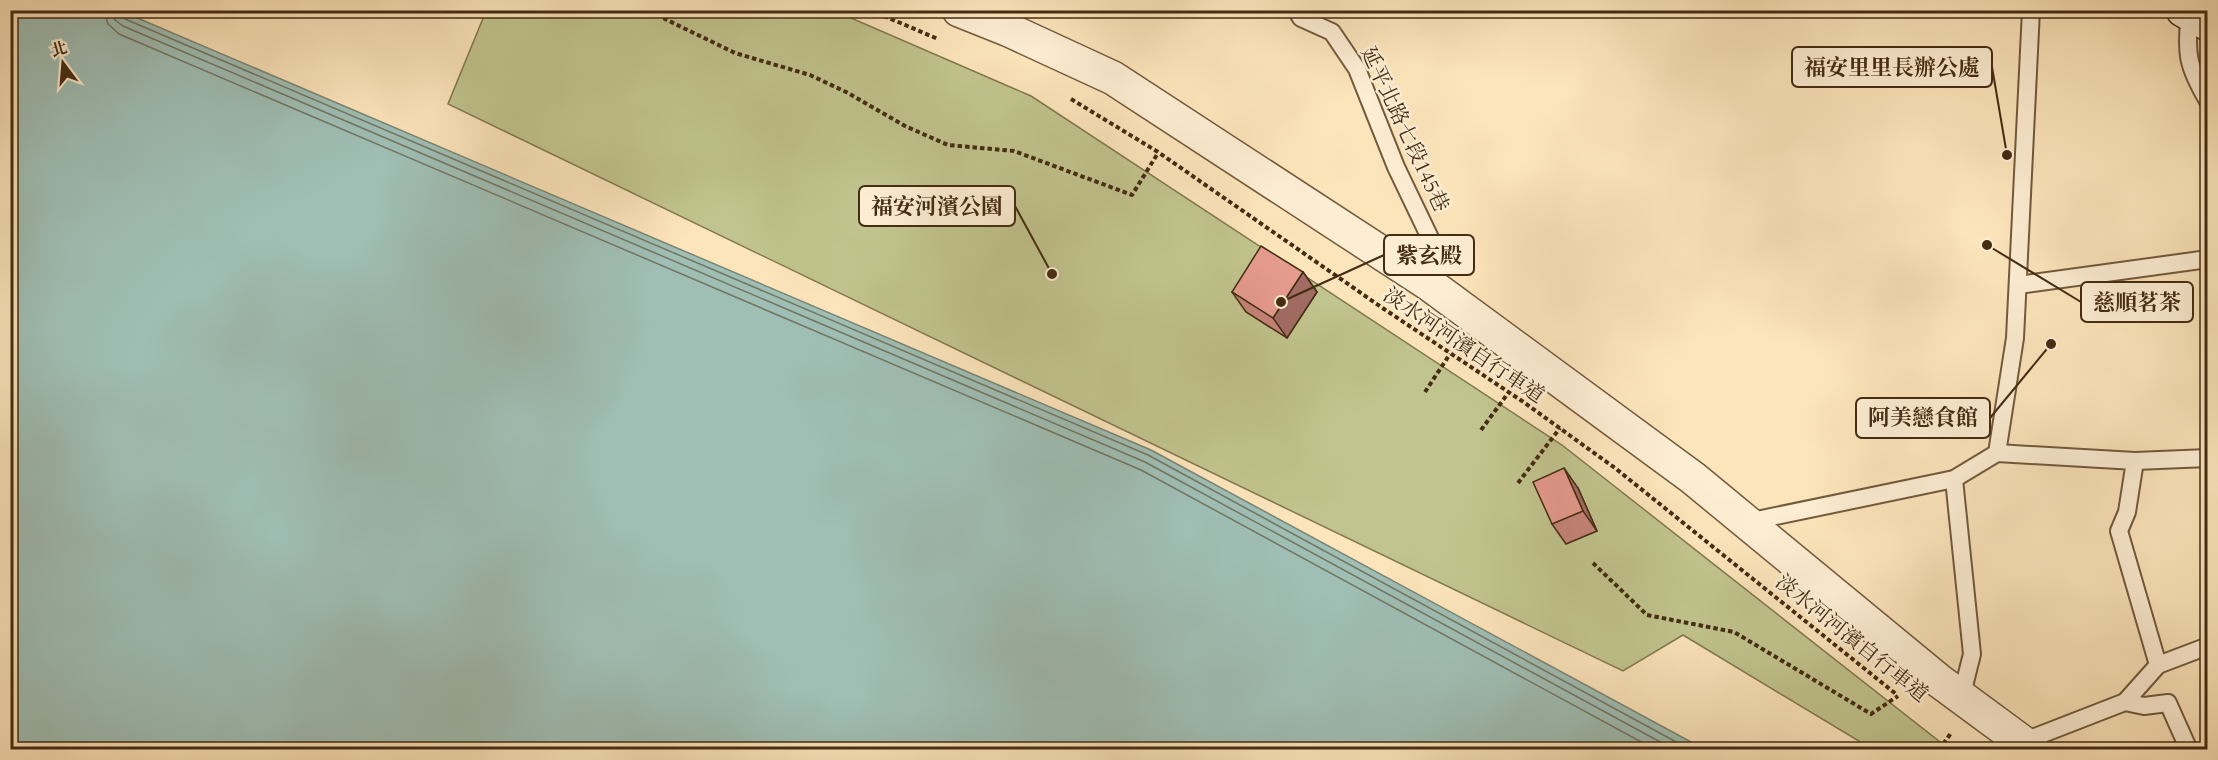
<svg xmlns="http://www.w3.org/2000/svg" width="2218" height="760" font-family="Cardo,'Noto Serif TC',serif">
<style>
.green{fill:#c1c48e;stroke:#827850;stroke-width:1.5}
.water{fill:#9fbeb4;stroke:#7b8473;stroke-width:1.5}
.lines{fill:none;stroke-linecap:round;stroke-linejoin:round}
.shore{stroke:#727563;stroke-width:1.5}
.lane-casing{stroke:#725a3c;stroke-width:20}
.street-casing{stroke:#725a3c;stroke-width:36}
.secondary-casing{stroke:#442c12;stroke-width:36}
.path{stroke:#442c12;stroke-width:4;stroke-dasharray:4.5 3;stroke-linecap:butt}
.lane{stroke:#fdedd3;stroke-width:16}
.street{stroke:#fdedd3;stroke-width:33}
.secondary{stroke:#fdedd3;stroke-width:33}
.wall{fill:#c6857b;stroke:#442c12;stroke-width:1.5}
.shaded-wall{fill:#a16c64;stroke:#442c12;stroke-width:1.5}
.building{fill:#e69b8f;stroke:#442c12;stroke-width:1.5}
.labels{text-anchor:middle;stroke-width:5;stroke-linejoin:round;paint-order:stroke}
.street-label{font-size:21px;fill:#442c12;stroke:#fdedd3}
.leader{fill:none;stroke:#442c12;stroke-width:2}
.callout-dot{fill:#442c12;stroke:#fdedd3;stroke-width:2}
.callout{fill:#fdedd3;stroke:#442c12;stroke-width:2}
.callout-label{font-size:22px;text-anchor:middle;font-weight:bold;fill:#442c12}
</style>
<rect width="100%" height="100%" fill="#fce4bb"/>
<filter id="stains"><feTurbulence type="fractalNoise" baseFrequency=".00333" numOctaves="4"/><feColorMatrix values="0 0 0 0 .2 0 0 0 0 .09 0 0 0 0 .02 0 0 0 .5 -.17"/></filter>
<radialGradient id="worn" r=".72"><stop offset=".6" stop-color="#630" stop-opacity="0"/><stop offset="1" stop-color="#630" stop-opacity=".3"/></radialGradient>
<!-- green -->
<path class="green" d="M 486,11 L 835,11 L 1031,96 L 1562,445 L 1949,749 L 1872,749 L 1683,635 L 1623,671 L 448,104 Z"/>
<!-- water -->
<path class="water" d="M 10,11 L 121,11 L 1151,450 L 1704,749 L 11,749 Z"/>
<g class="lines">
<!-- shore -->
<g class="shore">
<path d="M 104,10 L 108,24 L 119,34 L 1141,470 L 1656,750"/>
<path d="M 113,10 L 115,20 L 123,26 L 1145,462 L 1675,750"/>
<path d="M 121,10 L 122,16 L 125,19 L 1148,455 L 1691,750"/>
</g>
<!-- lane casing -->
<g class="lane-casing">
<g id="lane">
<path d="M 1296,10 L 1301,18 L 1332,32 L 1357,69 L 1396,167 L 1443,265 L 1429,284"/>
<path d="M 2190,14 C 2185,54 2188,67 2208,101"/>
<path d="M 2018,285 L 2208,259"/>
<path d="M 1997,453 L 2135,461 L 2127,512 L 2119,531 L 2158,665"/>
<path d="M 2135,461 L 2208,458"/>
<path d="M 1954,479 L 1972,654 L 1961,698"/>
<path d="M 1747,522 L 1954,479 L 1997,453 L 2015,338 L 2031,10"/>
<path d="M 2125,702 L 2144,706 L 2168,703 L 2189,750"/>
<path d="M 2022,742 L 2125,702 L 2158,665 L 2208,646"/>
</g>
</g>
<!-- street casing -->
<g class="street-casing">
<path id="street" d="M 959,10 L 1009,30 L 1113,78 L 1429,284 L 1693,478 L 1938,680 L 2033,750"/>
</g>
<!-- secondary casing -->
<g class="secondary-casing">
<path id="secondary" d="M 2183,10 L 2208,24"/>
</g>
<!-- path -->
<g class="path">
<path d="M 668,10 L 665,19 L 735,53 L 810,75 L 846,92 L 905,126 L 948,145 L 1014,151 L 1132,195 L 1158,153"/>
<path d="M 870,10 L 938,39"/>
<path d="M 1071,99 L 1158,152 L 1384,309 L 1522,401 L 1615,468 L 1896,694"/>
<path d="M 1425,392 L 1450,354"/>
<path d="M 1481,430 L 1509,392"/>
<path d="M 1518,483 L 1560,428"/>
<path d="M 1593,563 L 1647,615 L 1734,632 L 1871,714 L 1898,696"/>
<path d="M 1939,750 L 1951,733"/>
</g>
<!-- lane -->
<use href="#lane" class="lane"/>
<!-- street -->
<use href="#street" class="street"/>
<!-- secondary -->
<use href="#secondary" class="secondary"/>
</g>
<!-- wall -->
<g class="wall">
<path d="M 1303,272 L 1317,292 L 1287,338 L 1246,312 L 1232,292 Z"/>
<path d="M 1578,488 L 1597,531 L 1566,544 L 1552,524 Z"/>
</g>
<!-- shaded-wall -->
<g class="shaded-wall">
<path d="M 1303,272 L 1317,292 L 1287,338 L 1273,318 Z"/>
<path d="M 1564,468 L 1578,488 L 1597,531 L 1583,511 Z"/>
</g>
<!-- building -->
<g class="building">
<path d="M 1261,246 L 1303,272 L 1273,318 L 1232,292 Z"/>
<path d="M 1564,468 L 1583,511 L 1552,524 L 1533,482 Z"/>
</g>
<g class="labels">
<!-- street labels -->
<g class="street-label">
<text transform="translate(1405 129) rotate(65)" y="7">延平北路七段145巷</text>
<text transform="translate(1464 345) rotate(34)" y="7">淡水河河濱自行車道</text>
<text transform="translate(1852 638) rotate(39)" y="7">淡水河河濱自行車道</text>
</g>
</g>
<!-- callouts -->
<path class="leader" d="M2007 155L1992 67M1052 274L1015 206M1281 302L1384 255M1987 245L2081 302M2051 344L1990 418"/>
<g class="callout-dot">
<circle cx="2007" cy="155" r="6"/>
<circle cx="1052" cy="274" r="6"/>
<circle cx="1281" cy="302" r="6"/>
<circle cx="1987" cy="245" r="6"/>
<circle cx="2051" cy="344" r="6"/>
</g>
<g class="callout">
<rect x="1792" y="47" width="200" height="40" rx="6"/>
<rect x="859" y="186" width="156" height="40" rx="6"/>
<rect x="1384" y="235" width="90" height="40" rx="6"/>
<rect x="2081" y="282" width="112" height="40" rx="6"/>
<rect x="1856" y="398" width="134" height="40" rx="6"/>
</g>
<g class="callout-label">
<text x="1892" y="75">福安里里長辦公處</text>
<text x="937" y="214">福安河濱公園</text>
<text x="1429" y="263">紫玄殿</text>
<text x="2137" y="310">慈順茗茶</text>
<text x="1923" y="425">阿美戀食館</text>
</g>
<!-- margin -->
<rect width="2218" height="760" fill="none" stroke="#fce4bb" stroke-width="36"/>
<rect x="12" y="12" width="2194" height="736" fill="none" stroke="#442c12" stroke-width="3"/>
<rect x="18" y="18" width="2182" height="724" fill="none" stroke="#442c12" stroke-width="1.5"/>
<!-- north arrow -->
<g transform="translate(63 63) rotate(344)" stroke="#fdedd3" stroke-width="4.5" paint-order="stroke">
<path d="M0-4.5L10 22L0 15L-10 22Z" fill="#442c12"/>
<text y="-9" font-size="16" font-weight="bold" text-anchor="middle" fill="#442c12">北</text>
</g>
<rect width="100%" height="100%" filter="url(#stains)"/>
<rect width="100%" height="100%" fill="url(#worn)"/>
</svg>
